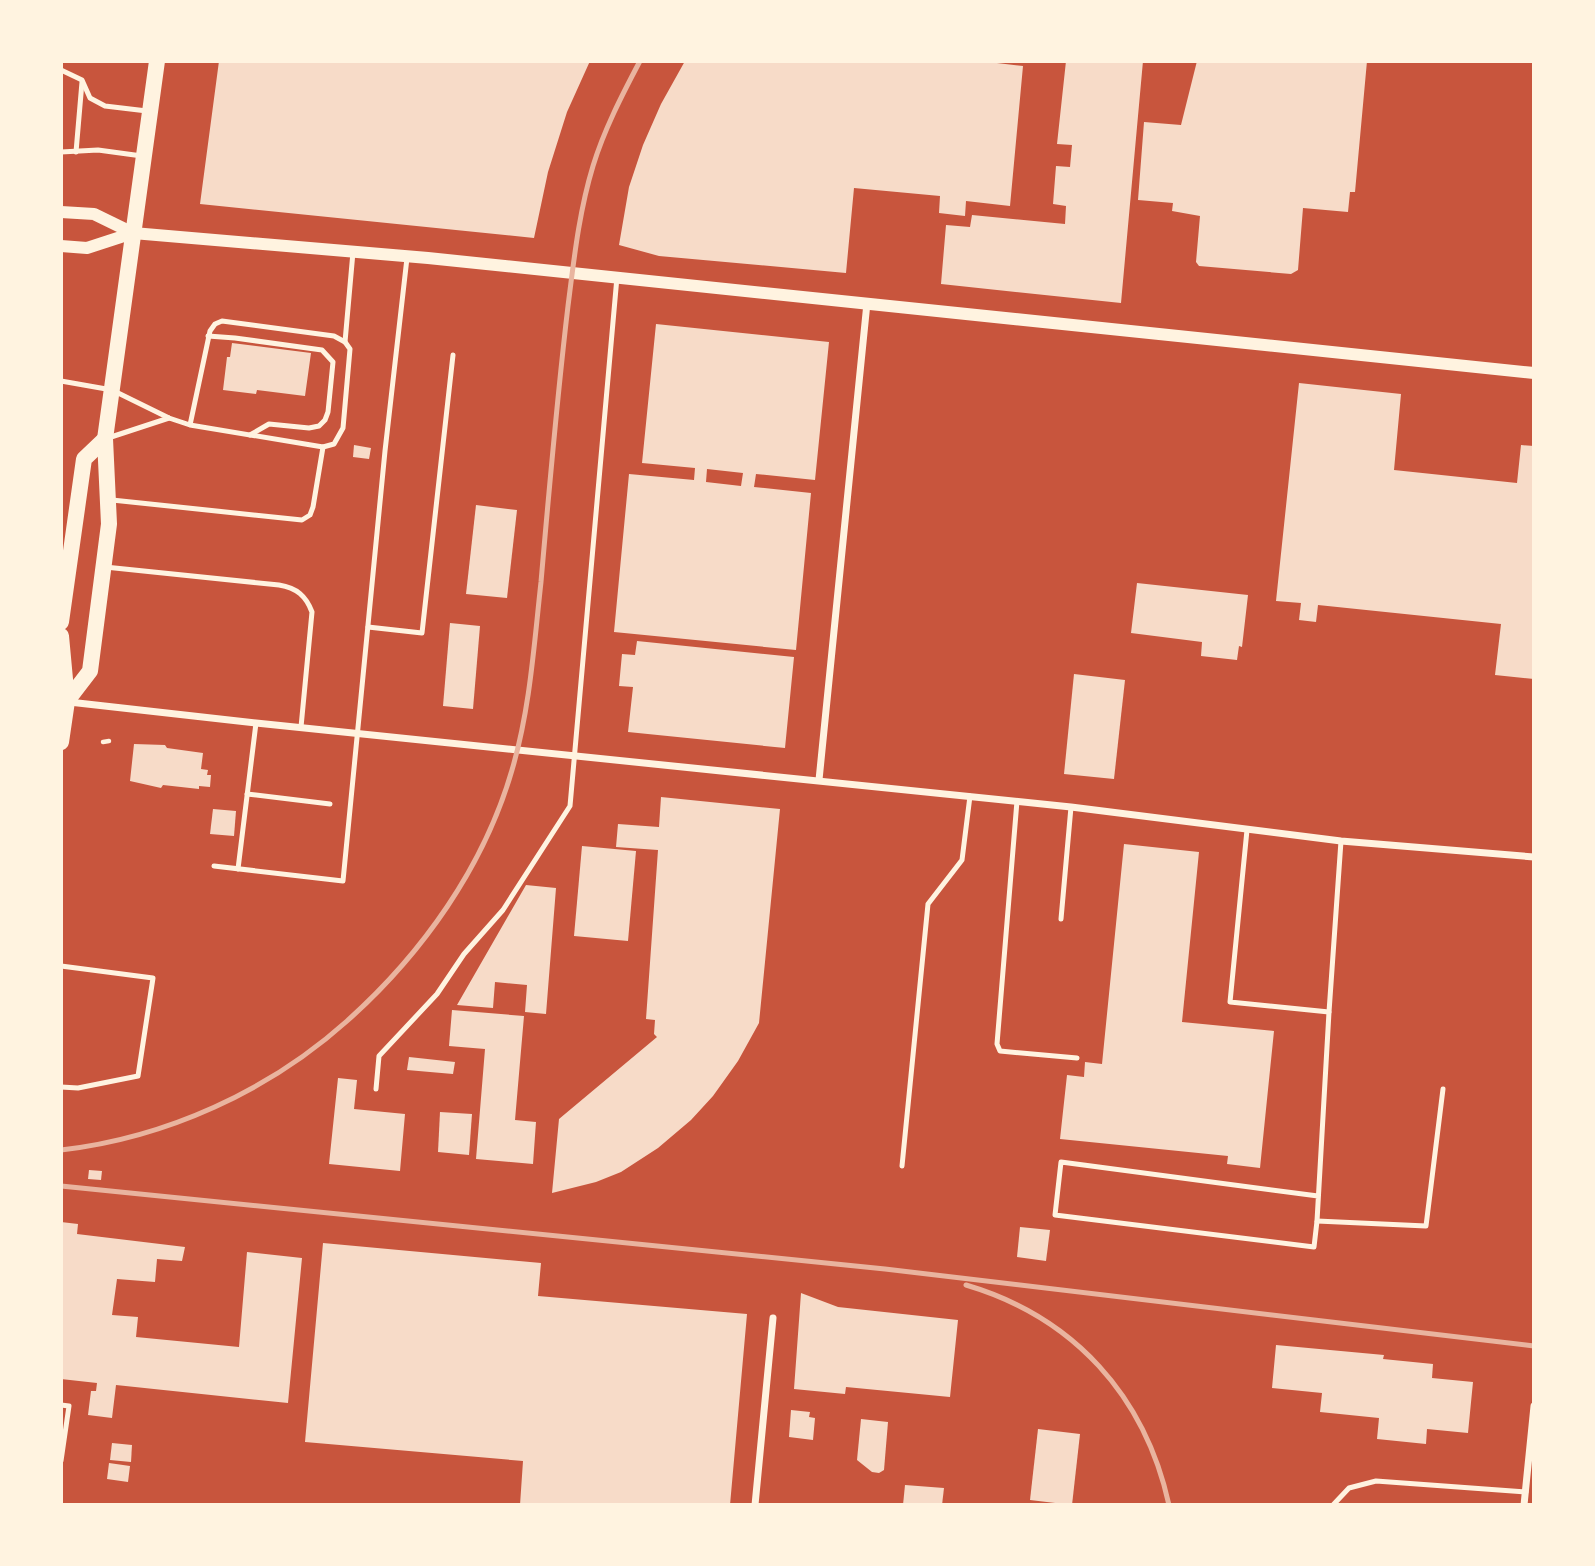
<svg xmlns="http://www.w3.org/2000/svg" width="1595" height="1566" font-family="Figtree,sans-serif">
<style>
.building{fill:#f7dbc8;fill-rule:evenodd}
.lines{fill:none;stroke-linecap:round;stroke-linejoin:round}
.path{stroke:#fff3e0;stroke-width:4.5}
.service{stroke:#fff3e0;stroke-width:5}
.minor{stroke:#fff3e0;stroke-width:7}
.tertiary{stroke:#fff3e0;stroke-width:12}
.primary{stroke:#fff3e0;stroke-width:16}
.rail{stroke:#e9b49f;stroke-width:5}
</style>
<rect width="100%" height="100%" fill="#c8553d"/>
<!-- building -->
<g class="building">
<path d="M 219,61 L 590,61 L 567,112 L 548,172 L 534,238 L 200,204 Z"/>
<path d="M 685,61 L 980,61 L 1023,66 L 1010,206 L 966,201 L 965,216 L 939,213 L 940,196 L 854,188 L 846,273 L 659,256 L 619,245 L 629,187 L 643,145 L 661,104 Z"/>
<path d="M 1066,61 L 1143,61 L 1121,303 L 941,284 L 946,225 L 970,227 L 972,215 L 1065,224 L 1066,206 L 1053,204 L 1056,166 L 1070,167 L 1072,145 L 1057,144 Z"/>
<path d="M 1197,61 L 1367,61 L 1355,192 L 1350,192 L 1348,212 L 1303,208 L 1298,270 L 1291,274 L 1199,266 L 1196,262 L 1200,216 L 1172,211 L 1173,203 L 1138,200 L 1144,122 L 1181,125 Z"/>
<path d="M 656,324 L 829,342 L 815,480 L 756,474 L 754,487 L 811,493 L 796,650 L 614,632 L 629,474 L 694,480 L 695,468 L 642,463 ZM 707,469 L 743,473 L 741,486 L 706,482 Z"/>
<path d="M 232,343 L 311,353 L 305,396 L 257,390 L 256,394 L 223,390 L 227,357 L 230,357 Z"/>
<path d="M 1299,383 L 1401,394 L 1394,470 L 1517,483 L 1521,445 L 1534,446 L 1534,679 L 1495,675 L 1501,624 L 1318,605 L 1316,622 L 1299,620 L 1301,603 L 1276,601 Z"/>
<path d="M 354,445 L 371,448 L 369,459 L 353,457 Z"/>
<path d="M 476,505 L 517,510 L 507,598 L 466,594 Z"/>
<path d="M 1137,583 L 1248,595 L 1242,647 L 1239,646 L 1237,660 L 1201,656 L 1202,642 L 1131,633 Z"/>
<path d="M 450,623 L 480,626 L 473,709 L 443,706 Z"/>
<path d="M 637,641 L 794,657 L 785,748 L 628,732 L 633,687 L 619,686 L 622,654 L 635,655 Z"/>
<path d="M 1074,674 L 1125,680 L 1114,779 L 1064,774 Z"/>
<path d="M 134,744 L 165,745 L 167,748 L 203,753 L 201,769 L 208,770 L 207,775 L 211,775 L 210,787 L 199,786 L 199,789 L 163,785 L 161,788 L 130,781 Z"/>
<path d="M 661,797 L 780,809 L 759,1023 L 738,1061 L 713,1096 L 691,1120 L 658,1148 L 621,1172 L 596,1182 L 552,1193 L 559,1119 L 657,1037 L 654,1034 L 655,1020 L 646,1019 L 658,850 L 616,847 L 618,824 L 659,827 Z"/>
<path d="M 213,809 L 236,811 L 234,836 L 210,834 Z"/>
<path d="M 1124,844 L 1199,852 L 1182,1022 L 1274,1031 L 1260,1168 L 1227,1164 L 1228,1156 L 1060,1139 L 1067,1075 L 1084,1077 L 1085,1062 L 1102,1064 Z"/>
<path d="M 582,846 L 636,851 L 628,941 L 574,936 Z"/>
<path d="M 526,885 L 556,888 L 546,1014 L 525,1012 L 527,985 L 495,982 L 493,1008 L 457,1005 Z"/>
<path d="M 452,1010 L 524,1016 L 515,1120 L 536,1122 L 533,1164 L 476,1159 L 485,1049 L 449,1046 Z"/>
<path d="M 409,1057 L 455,1062 L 453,1074 L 407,1070 Z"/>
<path d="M 338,1078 L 357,1080 L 354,1109 L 405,1114 L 400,1171 L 329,1164 Z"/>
<path d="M 440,1112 L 472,1114 L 469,1155 L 438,1152 Z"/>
<path d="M 89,1170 L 102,1171 L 101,1180 L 88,1179 Z"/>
<path d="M 61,1222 L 78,1224 L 77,1234 L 185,1247 L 182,1261 L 157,1259 L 155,1282 L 117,1279 L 112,1315 L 138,1317 L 136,1337 L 239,1347 L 247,1252 L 302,1258 L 288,1403 L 116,1385 L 112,1418 L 88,1415 L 91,1391 L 96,1391 L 97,1383 L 61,1379 Z"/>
<path d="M 1020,1227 L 1050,1230 L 1046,1261 L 1017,1257 Z"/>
<path d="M 323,1243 L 541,1263 L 538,1296 L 747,1314 L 730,1505 L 520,1505 L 523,1461 L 305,1442 Z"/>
<path d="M 801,1293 L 838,1307 L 958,1320 L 950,1397 L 846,1387 L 845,1394 L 794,1389 Z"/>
<path d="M 1276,1345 L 1384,1355 L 1383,1359 L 1433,1364 L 1432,1378 L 1473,1382 L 1468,1433 L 1427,1429 L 1426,1444 L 1377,1439 L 1379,1418 L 1320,1412 L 1322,1393 L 1272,1388 Z"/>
<path d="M 791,1410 L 810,1412 L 809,1417 L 815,1418 L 813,1440 L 789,1437 Z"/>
<path d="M 861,1419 L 888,1422 L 884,1470 L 879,1473 L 872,1472 L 857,1460 Z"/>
<path d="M 1038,1429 L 1080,1434 L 1072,1505 L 1030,1500 Z"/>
<path d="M 112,1443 L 132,1445 L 131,1462 L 110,1460 Z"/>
<path d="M 109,1463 L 130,1466 L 128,1482 L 107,1479 Z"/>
<path d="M 905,1485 L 944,1488 L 942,1505 L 903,1505 Z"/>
</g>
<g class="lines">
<!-- path -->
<path class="path" d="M 103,742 L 109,741"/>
<!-- service -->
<g class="service">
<path d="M 61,70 L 82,80 L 90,98 L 105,106 L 147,111"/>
<path d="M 61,152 L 98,150 L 142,156"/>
<path d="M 76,152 L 82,82"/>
<path d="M 208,336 L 235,338 L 322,350 L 333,362 L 328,412 L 325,420 L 319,426 L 309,428 L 269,424 L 250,435"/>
<path d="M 345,342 L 353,252"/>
<path d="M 61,381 L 112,390 L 169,418 L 190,425 L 323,447 L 334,444 L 343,428 L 350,349 L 345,342 L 334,336 L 222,321 L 215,324 L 210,331 L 190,425"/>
<path d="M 108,438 L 169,418"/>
<path d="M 112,500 L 302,520 L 310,515 L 313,507 L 323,447"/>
<path d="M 105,567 L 279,585 C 297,588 306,596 312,612 L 301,727"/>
<path d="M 368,627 L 422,633 L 453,355"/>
<path d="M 247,794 L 330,804"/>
<path d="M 1017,801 L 997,1044 L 1000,1051 L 1077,1058"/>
<path d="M 1247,830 L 1230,1002 L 1329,1012 L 1341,841"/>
<path d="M 214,866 L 343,881 L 385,451 L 407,258"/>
<path d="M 238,869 L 256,723"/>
<path d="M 1061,919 L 1071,807"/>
<path d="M 61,966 L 153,978 L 138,1076 L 78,1088 L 61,1087"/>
<path d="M 376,1089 L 379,1056 L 437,994 L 464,954 L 503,910 L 570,806 L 617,277"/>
<path d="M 902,1166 L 928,904 L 962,860 L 970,796"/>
<path d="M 1318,1196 L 1061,1162 L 1055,1215 L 1314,1247 L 1317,1221 L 1329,1012"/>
<path d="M 1317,1221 L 1426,1226 L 1443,1089"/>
<path d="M 61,1405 L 69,1406 L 61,1461"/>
<path d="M 1333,1505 L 1349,1488 L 1376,1481 L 1526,1492"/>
</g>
<!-- minor -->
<g class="minor">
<path d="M 69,702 L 256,723 L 1071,807 L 1341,841 L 1534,857"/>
<path d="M 819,780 L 867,303"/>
<path d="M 755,1505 L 773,1318"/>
<path d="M 1524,1505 L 1534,1406"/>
</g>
<!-- tertiary -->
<g class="tertiary">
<path d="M 61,212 L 94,214 L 133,233 L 428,258 L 1534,373"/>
<path d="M 61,246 L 87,248 L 133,233"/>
</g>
<!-- primary -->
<g class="primary">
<path d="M 61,622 L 84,459 L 105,439"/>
<path d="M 61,636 L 67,701 L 61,742"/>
<path d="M 67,701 L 90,671 L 109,524 L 105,439 L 157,61"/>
</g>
<!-- rail -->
<g class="rail">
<path d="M 61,1150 C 166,1138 269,1091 347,1021 C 422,954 484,867 512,770 C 530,709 534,645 541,582 C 549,490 557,398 568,306 C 574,259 579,212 593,166 C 604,130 622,95 640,61"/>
<path d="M 61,1186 L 885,1269 L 1534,1346"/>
<path d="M 966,1285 C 1074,1317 1145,1396 1169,1505"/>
</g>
</g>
<!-- border -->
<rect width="1595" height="1566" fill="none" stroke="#fff3e0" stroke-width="126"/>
</svg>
